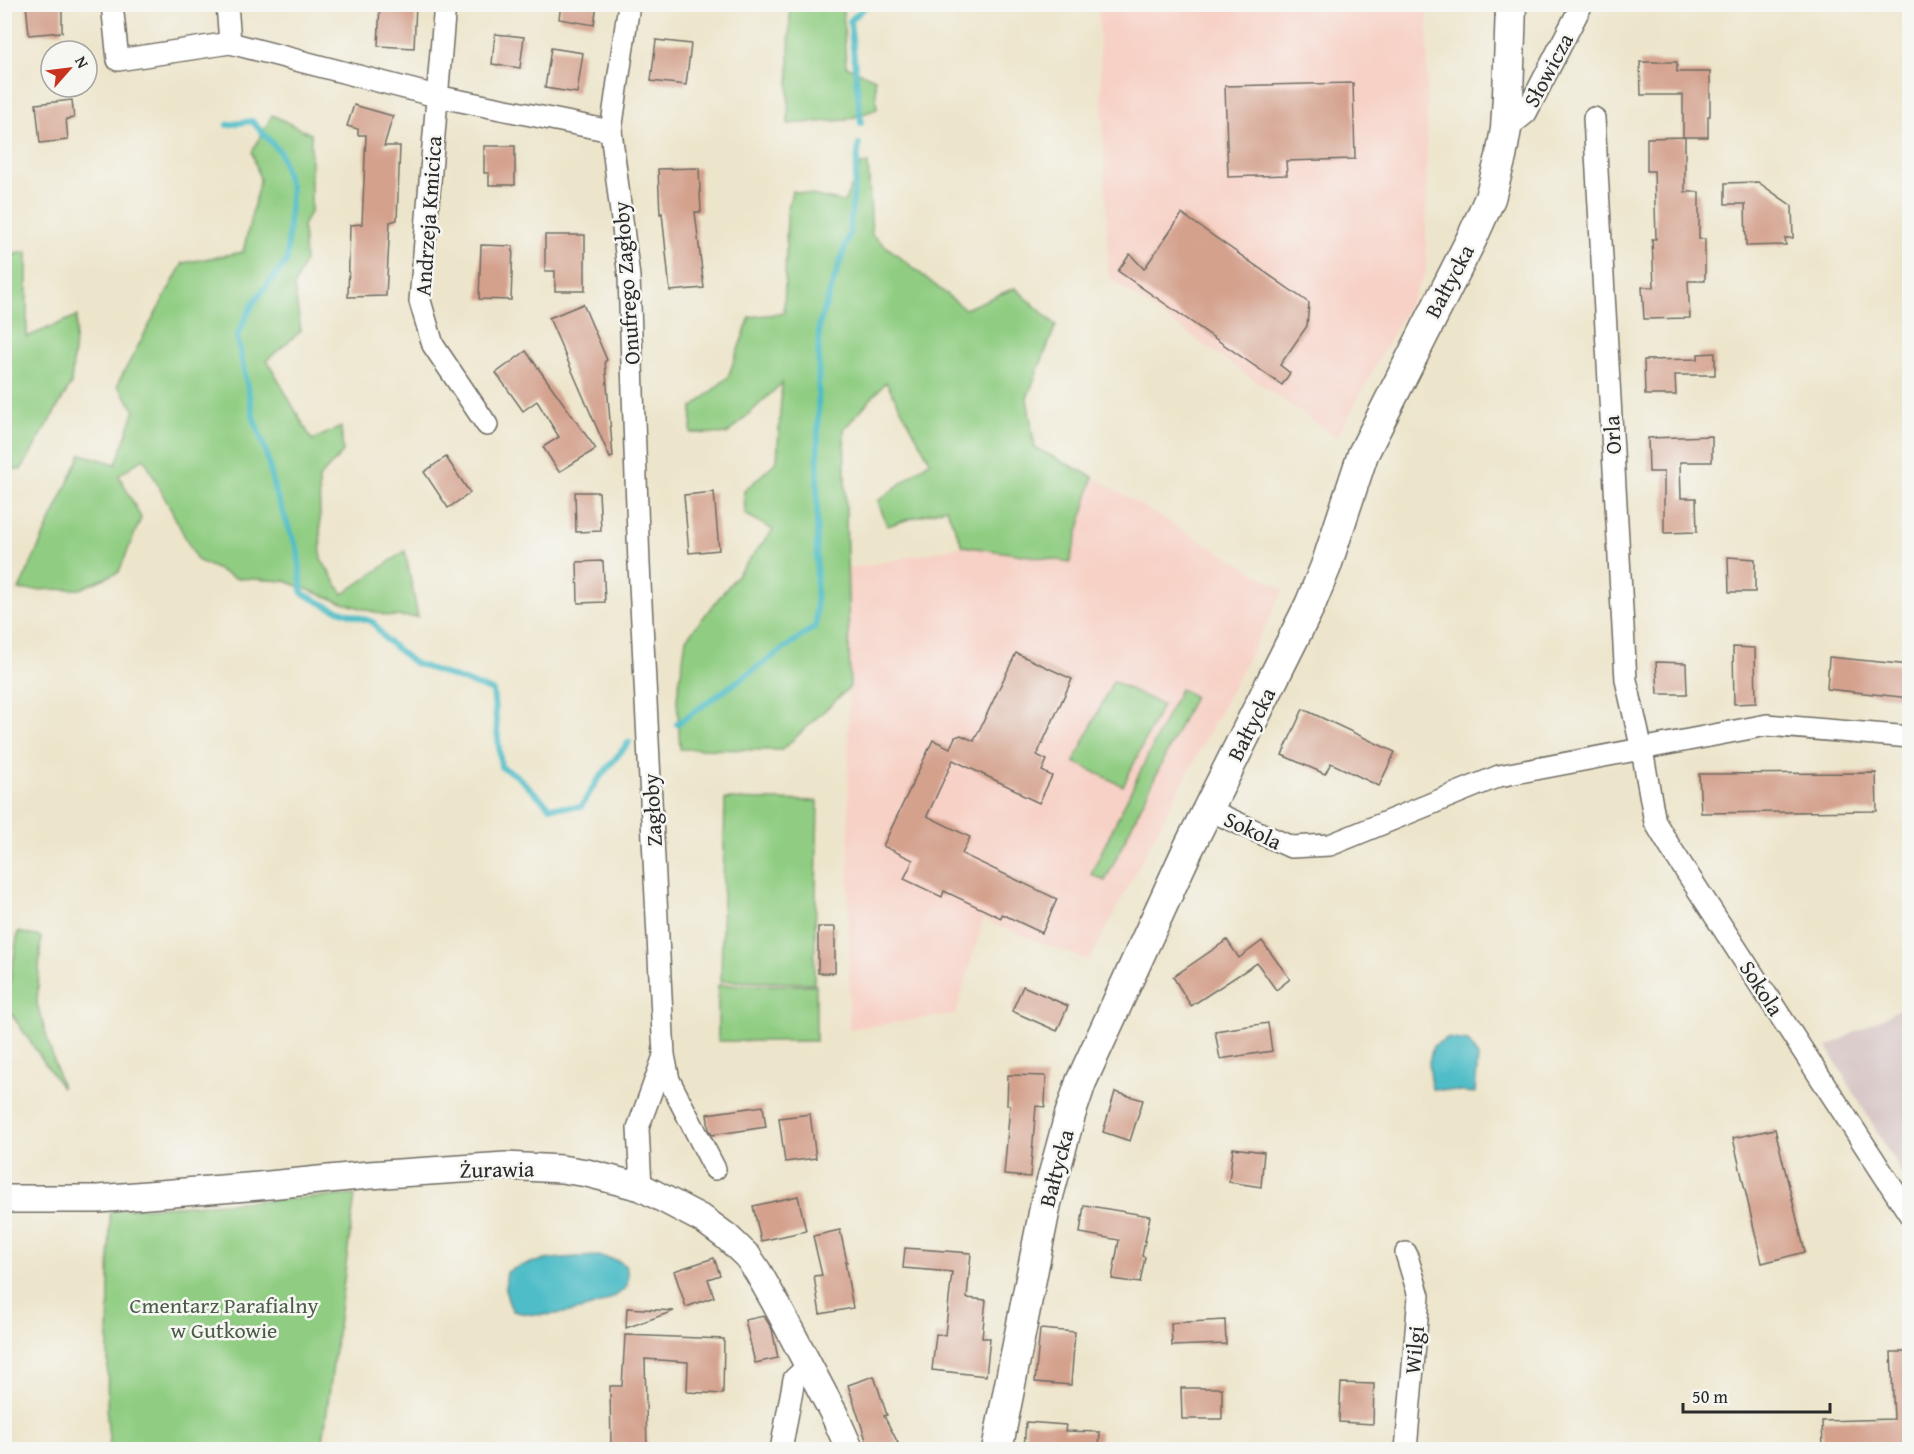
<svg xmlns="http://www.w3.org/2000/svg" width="1914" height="1454" font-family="'Gentium Book Plus',serif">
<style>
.built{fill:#f7d1c6}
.industrial{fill:#d2bfbf}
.green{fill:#90cd82;stroke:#5e7c56;stroke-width:1.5}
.water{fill:#4fbdc7;stroke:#3d7479;stroke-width:1.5}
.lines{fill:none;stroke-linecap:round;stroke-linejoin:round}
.stream{stroke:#4fbdc7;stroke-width:6}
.building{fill:#d4a18d}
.minor-casing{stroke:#6f6c63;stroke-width:24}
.tertiary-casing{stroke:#6f6c63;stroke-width:30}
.secondary-casing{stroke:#6f6c63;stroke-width:33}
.minor{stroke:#fff;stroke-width:21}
.tertiary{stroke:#fff;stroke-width:27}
.secondary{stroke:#fff;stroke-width:30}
.labels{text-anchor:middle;stroke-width:5;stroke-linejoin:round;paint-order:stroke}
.street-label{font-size:22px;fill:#2b2b2b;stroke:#f6f6f2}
.park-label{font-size:22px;fill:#495c45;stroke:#f6f6f2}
</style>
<rect width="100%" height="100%" fill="#f6f6f2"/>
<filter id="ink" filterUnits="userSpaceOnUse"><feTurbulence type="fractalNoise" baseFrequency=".0167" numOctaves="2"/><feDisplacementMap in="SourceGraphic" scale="12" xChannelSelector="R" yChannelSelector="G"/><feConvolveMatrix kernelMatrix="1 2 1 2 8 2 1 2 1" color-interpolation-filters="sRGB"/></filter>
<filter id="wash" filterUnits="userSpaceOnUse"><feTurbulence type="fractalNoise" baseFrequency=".008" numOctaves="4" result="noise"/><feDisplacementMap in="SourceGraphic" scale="24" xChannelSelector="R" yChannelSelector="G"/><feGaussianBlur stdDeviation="1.35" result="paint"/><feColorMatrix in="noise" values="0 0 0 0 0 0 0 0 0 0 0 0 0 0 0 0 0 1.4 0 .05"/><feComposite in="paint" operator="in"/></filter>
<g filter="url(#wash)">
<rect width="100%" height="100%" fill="#ede5cb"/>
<!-- built -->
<g class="built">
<path d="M 1100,4 L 1428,5 L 1426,272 L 1337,438 L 1109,278 L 1098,5 Z"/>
<path d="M 1093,477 L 1284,590 L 1089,961 L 983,920 L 956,1014 L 849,1029 L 848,569 L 963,546 L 1070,562 Z"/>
</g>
<!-- industrial -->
<path class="industrial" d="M 1909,1004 L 1909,1186 L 1827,1047 Z"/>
<!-- green -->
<g class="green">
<path d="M 790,5 L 847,5 L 843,9 L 846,66 L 875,79 L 877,109 L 846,120 L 788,124 Z"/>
<path d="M 272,115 L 311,134 L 311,210 L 303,226 L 305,260 L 294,286 L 301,331 L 267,360 L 312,440 L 341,427 L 343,452 L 319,478 L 321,559 L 343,594 L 405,551 L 418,617 L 388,616 L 340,602 L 285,581 L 235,578 L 197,560 L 144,458 L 119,475 L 141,518 L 119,572 L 80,589 L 19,590 L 81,454 L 116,464 L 135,410 L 117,385 L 183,263 L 243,252 L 260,179 L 252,152 Z"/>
<path d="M 868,163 L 872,235 L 965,309 L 1015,288 L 1056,325 L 1027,398 L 1035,448 L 1093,477 L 1070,562 L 963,546 L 946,508 L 887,526 L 878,501 L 930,461 L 886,382 L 844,429 L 850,687 L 782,750 L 680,749 L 677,698 L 686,639 L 773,530 L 745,514 L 744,491 L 777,461 L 782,383 L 727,434 L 691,433 L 692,408 L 728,377 L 750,317 L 784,313 L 787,213 L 792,191 L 844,202 L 861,165 Z"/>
<path d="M 27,252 L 27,337 L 77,316 L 71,384 L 21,470 L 5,468 L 4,256 Z"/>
<path d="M 1113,681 L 1162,705 L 1123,786 L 1074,762 Z"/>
<path d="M 1180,689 L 1194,696 L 1105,881 L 1091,874 Z"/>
<path d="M 725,799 L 818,801 L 814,983 L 721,981 Z"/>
<path d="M 18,932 L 41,937 L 37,1004 L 62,1088 L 6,1006 Z"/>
<rect x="718" y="985" width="98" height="56"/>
<path d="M 355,1195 L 322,1449 L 110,1450 L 107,1417 L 110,1210 Z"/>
</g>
<!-- water -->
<g class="water">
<path d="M 1447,1038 L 1468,1041 L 1478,1057 L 1475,1093 L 1432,1089 L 1429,1062 L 1433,1046 Z"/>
<path d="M 598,1256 C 620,1260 631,1261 627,1286 C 605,1311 544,1320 513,1311 C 505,1298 504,1286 507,1272 C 534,1257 568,1258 598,1256 Z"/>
</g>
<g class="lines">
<!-- stream -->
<g class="stream">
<path d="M 861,123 L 850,21 L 868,4"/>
<path d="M 227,125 L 252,121 L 280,152 L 291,190 L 287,261 L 253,303 L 237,336 L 254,419 L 266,452 L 275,492 L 298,551 L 302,593 L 329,607 L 373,622 L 385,639 L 414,663 L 493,691 L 501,767 L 516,775 L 550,807 L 581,807 L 596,782 L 629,742"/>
<path d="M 677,724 L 816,626 L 819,325 L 849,235 L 859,144"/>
</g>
</g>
<g id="blocks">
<!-- building -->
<g class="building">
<path d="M 26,4 L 62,4 L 62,32 L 29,35 Z"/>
<path d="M 380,4 L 416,4 L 414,48 L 378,46 Z"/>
<path d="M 561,4 L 597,4 L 594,25 L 559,19 Z"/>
<path d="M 495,34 L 524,37 L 520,68 L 492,64 Z"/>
<path d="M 656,40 L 691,44 L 686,85 L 651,81 Z"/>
<path d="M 551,48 L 583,53 L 577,93 L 545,88 Z"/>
<path d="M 1640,62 L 1677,62 L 1677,72 L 1710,72 L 1710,116 L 1708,116 L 1708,137 L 1685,137 L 1685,192 L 1699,192 L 1699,239 L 1705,239 L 1705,281 L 1688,281 L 1690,318 L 1644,319 L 1642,287 L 1654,287 L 1652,239 L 1656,239 L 1654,171 L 1647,171 L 1647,138 L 1685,137 L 1683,137 L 1683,95 L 1641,95 Z"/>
<path d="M 1353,83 L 1355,159 L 1286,161 L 1287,175 L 1228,177 L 1225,86 Z"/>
<path d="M 72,100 L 74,118 L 66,119 L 68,140 L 40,143 L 36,104 Z"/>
<path d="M 354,105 L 393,116 L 384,146 L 400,146 L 397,220 L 390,222 L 386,296 L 348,297 L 350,225 L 362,224 L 366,135 L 358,135 L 358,129 L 347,126 Z"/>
<path d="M 484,146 L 515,146 L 515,185 L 489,185 L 489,173 L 484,173 Z"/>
<path d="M 699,168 L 701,212 L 695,212 L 704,288 L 670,291 L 662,213 L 660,214 L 658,169 Z"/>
<path d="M 1758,182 L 1792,206 L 1793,238 L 1785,238 L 1786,245 L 1746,246 L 1745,204 L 1725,204 L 1725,183 Z"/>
<path d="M 1182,214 L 1309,303 L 1307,326 L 1280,365 L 1290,373 L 1282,385 L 1118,271 L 1130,254 L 1144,269 Z"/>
<path d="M 545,235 L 585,235 L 585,291 L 555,291 L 555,271 L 545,271 Z"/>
<path d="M 481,245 L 513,246 L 511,300 L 479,299 Z"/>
<path d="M 583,304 L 607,360 L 605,361 L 613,457 L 610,458 L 549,318 Z"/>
<path d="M 526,351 L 596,449 L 559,472 L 543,447 L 559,437 L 537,401 L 523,411 L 496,373 Z"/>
<path d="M 1715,353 L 1715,375 L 1675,375 L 1676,395 L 1645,395 L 1644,360 L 1698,359 L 1698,354 Z"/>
<path d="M 1712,436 L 1712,462 L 1680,462 L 1681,498 L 1696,498 L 1697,532 L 1664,533 L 1664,472 L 1649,472 L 1648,438 Z"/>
<path d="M 446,457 L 470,493 L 448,508 L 424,472 Z"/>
<path d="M 575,492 L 599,492 L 601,531 L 576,532 Z"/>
<path d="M 714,492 L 719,550 L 689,553 L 684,495 Z"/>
<path d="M 1728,557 L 1755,559 L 1755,592 L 1729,592 Z"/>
<path d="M 603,561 L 605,602 L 578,603 L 577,562 Z"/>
<path d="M 1733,647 L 1755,648 L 1756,703 L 1734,704 Z"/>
<path d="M 1016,653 L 1072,679 L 1037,755 L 1047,760 L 1042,771 L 1052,776 L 1039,803 L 1020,794 L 1020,792 L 953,760 L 927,816 L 970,837 L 962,854 L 1057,899 L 1042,933 L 1002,914 L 1001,918 L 944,891 L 942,897 L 904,879 L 913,860 L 883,846 L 933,740 L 950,748 L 955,737 L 961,735 L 974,741 Z"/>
<path d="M 1829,657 L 1910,665 L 1910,698 L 1827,689 Z"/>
<path d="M 1656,662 L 1686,663 L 1687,694 L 1658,694 Z"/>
<path d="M 1303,709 L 1395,752 L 1379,786 L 1331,763 L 1325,774 L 1282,755 Z"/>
<path d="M 1876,773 L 1877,811 L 1701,813 L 1699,774 Z"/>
<rect x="818" y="927" width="17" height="46"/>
<path d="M 1227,940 L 1239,958 L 1262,941 L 1290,979 L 1276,990 L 1257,963 L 1191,1006 L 1173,977 Z"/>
<path d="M 1023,986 L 1068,1006 L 1057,1031 L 1012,1011 Z"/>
<path d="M 1268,1023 L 1272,1051 L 1220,1059 L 1215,1031 Z"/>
<path d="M 1008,1075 L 1046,1076 L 1045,1107 L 1036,1106 L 1030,1177 L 1004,1175 L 1010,1105 L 1007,1105 Z"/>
<path d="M 1115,1092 L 1143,1100 L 1130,1141 L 1103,1132 Z"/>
<path d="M 763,1106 L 766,1127 L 712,1135 L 709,1130 L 707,1114 Z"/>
<path d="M 810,1114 L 816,1158 L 785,1162 L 779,1118 Z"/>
<path d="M 1775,1129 L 1805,1252 L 1762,1263 L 1733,1138 Z"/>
<path d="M 1233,1148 L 1264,1152 L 1261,1187 L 1229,1182 Z"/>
<path d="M 798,1196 L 806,1231 L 761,1241 L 753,1206 Z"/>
<path d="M 1084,1205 L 1150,1216 L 1142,1256 L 1145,1257 L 1140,1283 L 1112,1279 L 1119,1240 L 1080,1233 Z"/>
<path d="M 840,1230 L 847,1262 L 845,1262 L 853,1308 L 820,1314 L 814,1276 L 822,1275 L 813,1236 Z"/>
<path d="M 905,1248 L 971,1253 L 967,1298 L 986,1300 L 982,1338 L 990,1338 L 986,1376 L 932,1370 L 936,1334 L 945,1335 L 952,1272 L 903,1268 Z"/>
<path d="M 714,1258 L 720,1275 L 708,1279 L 714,1297 L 686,1307 L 674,1271 Z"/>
<path d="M 627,1308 L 674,1311 L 626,1328 Z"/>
<path d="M 764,1316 L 772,1329 L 778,1358 L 755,1363 L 745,1320 Z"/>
<path d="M 1225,1320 L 1226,1344 L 1172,1346 L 1171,1323 Z"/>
<path d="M 1040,1329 L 1075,1332 L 1071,1385 L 1035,1382 Z"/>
<path d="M 625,1335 L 724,1339 L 723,1394 L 687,1392 L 688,1362 L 645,1359 L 647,1449 L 611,1449 L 610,1386 L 622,1386 Z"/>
<path d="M 1891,1352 L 1910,1352 L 1910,1449 L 1823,1449 L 1822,1421 L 1894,1419 Z"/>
<path d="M 874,1376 L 887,1415 L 884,1416 L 898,1443 L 885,1449 L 869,1449 L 848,1385 Z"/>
<path d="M 1341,1383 L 1374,1384 L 1373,1424 L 1339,1422 Z"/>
<path d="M 1181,1388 L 1222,1388 L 1222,1419 L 1182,1419 Z"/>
<path d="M 1026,1422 L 1066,1425 L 1065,1431 L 1100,1432 L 1099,1449 L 1024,1448 Z"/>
</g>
</g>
</g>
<g filter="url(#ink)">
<use href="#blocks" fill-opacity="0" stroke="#6f6c63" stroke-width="1.5"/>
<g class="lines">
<!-- minor casing -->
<g class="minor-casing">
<g id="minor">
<path d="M 112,4 L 118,60 L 230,43 L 436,96 L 611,131"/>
<path d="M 227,4 L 230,43"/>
<path d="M 445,4 L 420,301 L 433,345 L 487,425"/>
<path d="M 629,4 L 611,131 L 629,277 L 639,564 L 664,1055 L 669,1080 L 715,1169"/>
<path d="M 1594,118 L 1626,680 L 1642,750 L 1655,822 L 1670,847 L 1910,1215"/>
<path d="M 1506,129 L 1526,113 L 1582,4"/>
<path d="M 1209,810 L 1291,847 L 1330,845 L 1499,776 L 1767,725 L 1910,737"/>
<path d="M 641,1187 L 638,1128 L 664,1056"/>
<path d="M 1406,1253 L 1419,1296 L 1406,1450"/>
<path d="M 781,1450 L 794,1379 L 809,1365"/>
</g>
</g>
<!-- tertiary casing -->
<g class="tertiary-casing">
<path id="tertiary" d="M 4,1199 L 98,1199 L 259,1186 L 369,1175 L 506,1166 L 561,1169 L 587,1173 L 641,1187 L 704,1220 L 727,1237 L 748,1257 L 758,1272 L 776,1304 L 834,1414 L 850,1450"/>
</g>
<!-- secondary casing -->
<g class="secondary-casing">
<path id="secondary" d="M 997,1450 L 1046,1203 L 1070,1115 L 1081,1082 L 1188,849 L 1310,605 L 1326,566 L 1363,454 L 1472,238 L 1490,198 L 1501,157 L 1506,129 L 1508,96 L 1511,4"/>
</g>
<!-- minor -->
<use href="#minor" class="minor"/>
<!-- tertiary -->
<use href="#tertiary" class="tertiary"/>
<!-- secondary -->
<use href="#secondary" class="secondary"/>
</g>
</g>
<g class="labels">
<!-- street labels -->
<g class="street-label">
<text transform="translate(1548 70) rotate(-62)" y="8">Słowicza</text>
<text transform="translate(428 216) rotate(-86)" y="8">Andrzeja Kmicica</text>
<text transform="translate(1449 281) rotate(-62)" y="8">Bałtycka</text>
<text transform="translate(626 283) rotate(-94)" y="8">Onufrego Zagłoby</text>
<text transform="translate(1612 435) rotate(-93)" y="8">Orla</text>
<text transform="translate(1251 724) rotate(-63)" y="8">Bałtycka</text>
<text transform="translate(652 810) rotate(-93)" y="8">Zagłoby</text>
<text transform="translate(1253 830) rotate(25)" y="8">Sokola</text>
<text transform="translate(1762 988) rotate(57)" y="8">Sokola</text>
<text transform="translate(1056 1168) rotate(-75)" y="8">Bałtycka</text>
<text transform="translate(497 1169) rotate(-1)" y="8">Żurawia</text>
<text transform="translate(1414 1350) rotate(-85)" y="8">Wilgi</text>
</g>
<!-- park labels -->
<g class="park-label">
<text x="224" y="1313">Cmentarz Parafialny<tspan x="224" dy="25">w Gutkowie</tspan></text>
</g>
</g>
<!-- margin -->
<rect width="1914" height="1454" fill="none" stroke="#f6f6f2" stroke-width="24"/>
<!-- north arrow -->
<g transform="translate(69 69) rotate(62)"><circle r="28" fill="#f6f6f2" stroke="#a5a5a2" stroke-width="1.5"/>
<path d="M0-4.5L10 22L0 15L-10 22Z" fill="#c8321e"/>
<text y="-9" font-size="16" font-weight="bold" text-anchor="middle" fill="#2b2b2b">N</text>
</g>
<!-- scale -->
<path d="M1683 1403v9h147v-9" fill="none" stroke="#2b2b2b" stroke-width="3"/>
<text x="1692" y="1403" font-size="18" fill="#2b2b2b" stroke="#f6f6f2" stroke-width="4.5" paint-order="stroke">50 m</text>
</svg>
